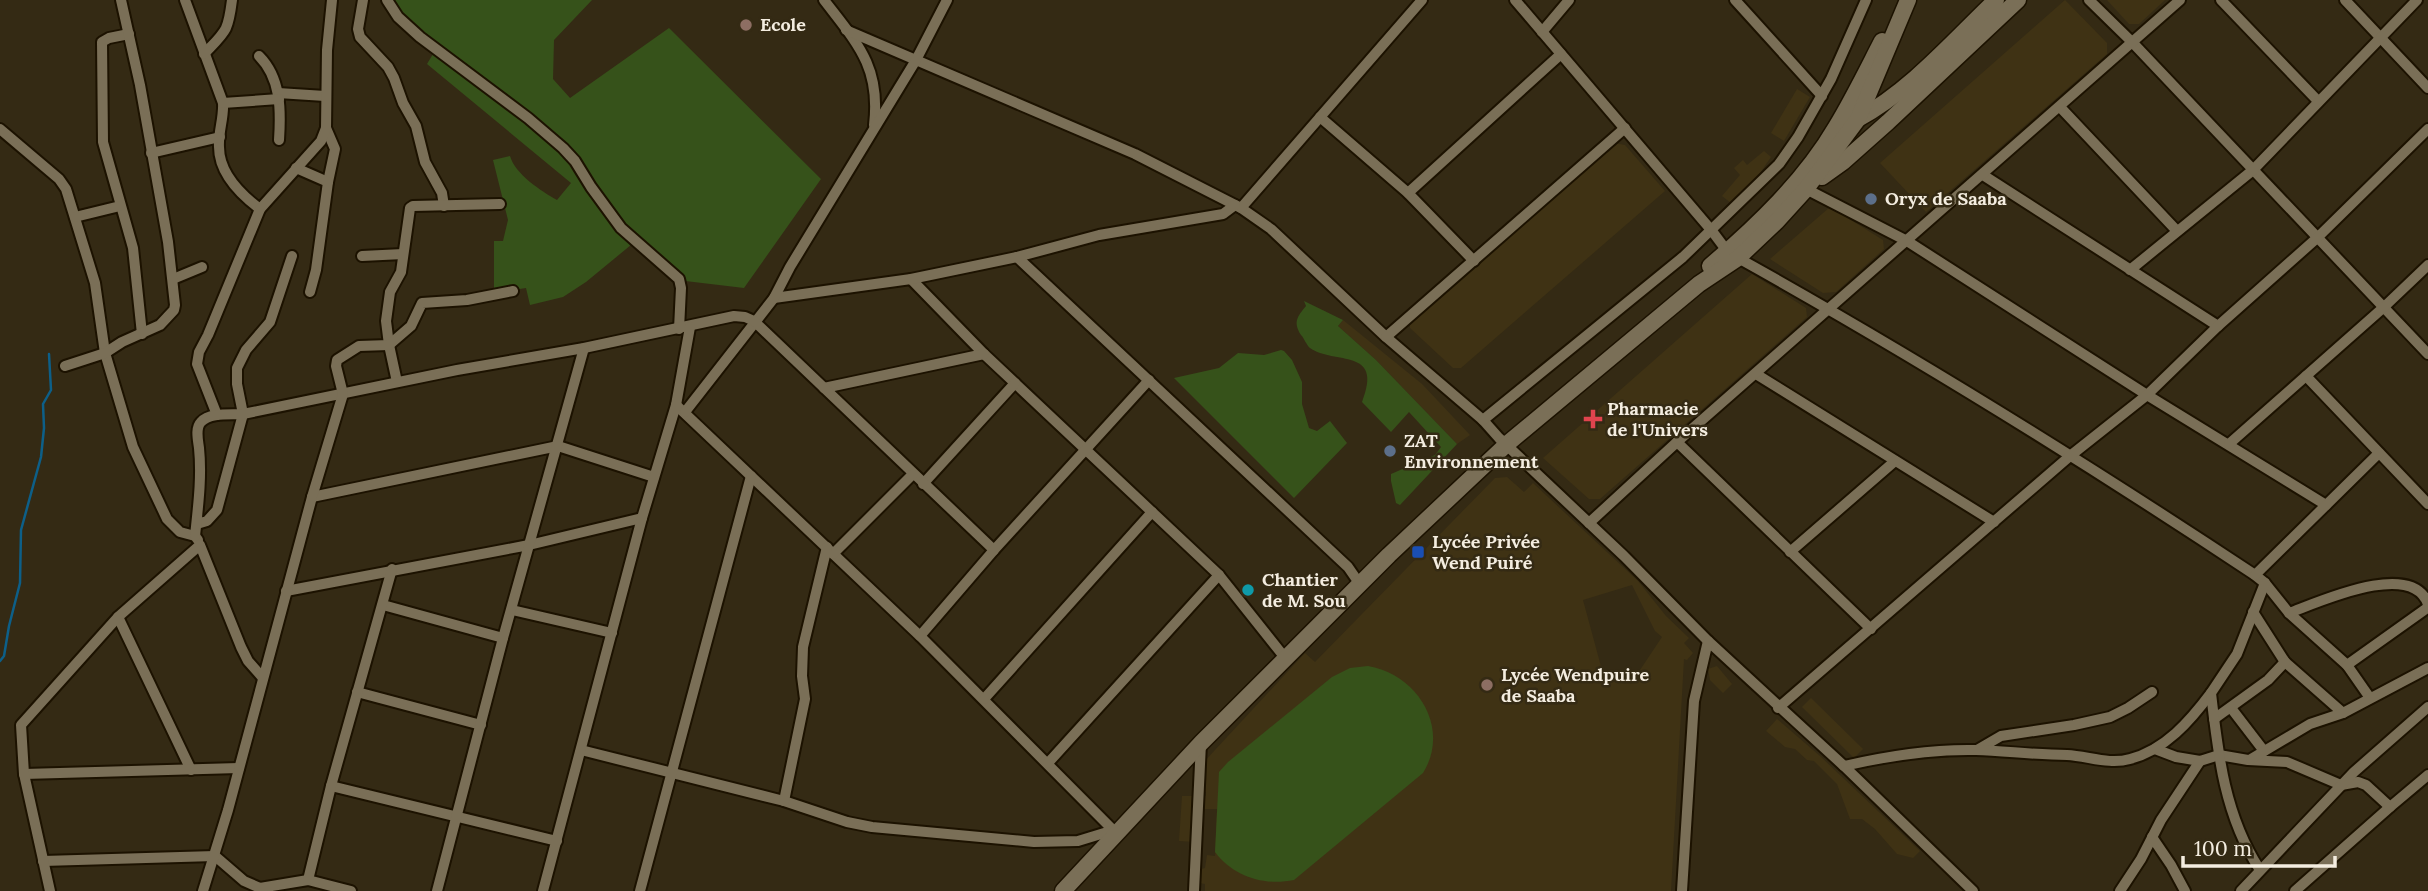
<svg xmlns="http://www.w3.org/2000/svg" width="2428" height="891" font-family="Lora,serif">
<style>
.built{fill:#3f3214;fill-rule:evenodd}
.green{fill:#36521a}
.lines{fill:none;stroke-linecap:round;stroke-linejoin:round}
.stream{stroke:#0d5f88;stroke-width:2.5}
.street-casing{stroke:#1c1200;stroke-width:14}
.secondary-casing{stroke:#1c1200;stroke-width:19}
.street{stroke:#7a6f57;stroke-width:10}
.secondary{stroke:#7a6f57;stroke-width:16}
.education-dot{fill:#8d6e63;stroke:#342a14;stroke-width:2.5}
.service-dot{fill:#5c6f8a;stroke:#342a14;stroke-width:2.5}
.health-dot{fill:#e0444e;stroke:#342a14;stroke-width:2.5}
.transit-dot{fill:#1a4fb4;stroke:#342a14;stroke-width:2.5}
.culture-dot{fill:#0f9aa8;stroke:#342a14;stroke-width:2.5}
.labels{text-anchor:middle;stroke-width:5;stroke-linejoin:round;paint-order:stroke}
.poi-label{font-size:18px;font-weight:bold;fill:#f4ede0;stroke:#342a14;text-anchor:start}
</style>
<rect width="100%" height="100%" fill="#342a14"/>
<!-- built -->
<g class="built">
<path d="M 2065,0 L 2107,43 L 2107,54 L 1926,212 L 1880,163 Z"/>
<path d="M 2107,0 L 2165,0 L 2139,24 L 2129,24 Z"/>
<path d="M 1797,89 L 1810,97 L 1784,141 L 1771,133 Z"/>
<path d="M 1614,143 L 1625,145 L 1665,191 L 1461,368 L 1453,368 L 1410,328 L 1410,323 Z"/>
<path d="M 1764,151 L 1771,157 L 1758,176 L 1731,203 L 1722,196 L 1740,175 L 1734,168 L 1743,160 L 1747,165 Z"/>
<path d="M 1830,207 L 1883,240 L 1884,249 L 1836,292 L 1823,293 L 1770,259 Z"/>
<path d="M 1752,274 L 1806,308 L 1807,317 L 1600,499 L 1589,499 L 1543,458 Z"/>
<path d="M 1343,320 L 1422,384 L 1470,435 L 1457,444 L 1376,360 L 1338,326 Z"/>
<path d="M 1507,477 L 1524,492 L 1533,483 L 1638,581 L 1666,616 L 1689,638 L 1684,643 L 1693,653 L 1687,660 L 1684,659 L 1671,891 L 1205,891 L 1205,884 L 1200,883 L 1201,869 L 1205,868 L 1207,855 L 1215,856 L 1217,809 L 1197,809 L 1195,842 L 1179,841 L 1182,796 L 1206,796 L 1206,792 L 1202,792 L 1202,764 L 1305,653 L 1315,662 L 1495,478 ZM 1632,585 L 1655,631 L 1662,637 L 1640,670 L 1602,670 L 1583,600 Z"/>
<path d="M 1717,666 L 1732,684 L 1723,693 L 1710,680 L 1708,669 Z"/>
<path d="M 1811,698 L 1863,749 L 1854,758 L 1802,707 Z"/>
<path d="M 1777,719 L 1820,756 L 1920,851 L 1913,858 L 1897,854 L 1875,829 L 1862,819 L 1850,819 L 1837,784 L 1814,761 L 1807,760 L 1795,749 L 1785,747 L 1766,731 Z"/>
</g>
<!-- green -->
<g class="green">
<path d="M 386,0 L 592,0 L 554,40 L 553,79 L 570,98 L 669,28 L 821,179 L 744,288 L 677,280 L 637,240 L 586,282 L 563,297 L 530,305 L 526,288 L 494,293 L 494,241 L 503,241 L 508,220 L 493,160 L 510,156 C 515,174 541,191 557,200 L 571,183 L 427,64 L 436,49 Z"/>
<path d="M 1304,301 L 1343,320 L 1338,326 L 1376,360 L 1457,444 L 1400,505 L 1396,503 L 1391,481 L 1391,474 L 1435,455 L 1441,447 L 1409,412 L 1391,432 L 1362,402 C 1384,347 1334,365 1310,348 C 1307,346 1304,338 1301,335 C 1293,322 1297,317 1306,306 Z"/>
<path d="M 1281,350 L 1284,351 L 1292,360 L 1302,382 L 1302,404 L 1309,428 L 1317,431 L 1330,421 L 1347,443 L 1294,498 L 1174,378 L 1219,368 L 1238,353 L 1264,355 Z"/>
<path d="M 1368,666 C 1417,674 1451,728 1423,773 L 1294,880 C 1264,886 1234,877 1215,852 L 1219,772 L 1228,762 L 1332,677 L 1350,668 Z"/>
</g>
<g class="lines">
<!-- stream -->
<path class="stream" d="M 0,661 L 4,656 L 9,626 L 20,583 L 21,530 L 41,457 L 44,428 L 43,404 L 51,390 L 49,354"/>
<!-- street casing -->
<g class="street-casing">
<g id="street">
<path d="M 185,0 L 223,103 C 224,118 218,132 219,147 C 219,173 240,194 260,209"/>
<path d="M 363,0 L 358,29 L 360,37 L 388,67 L 394,78 L 403,103 L 416,126 L 425,162 L 442,193 L 444,206"/>
<path d="M 387,0 L 398,17 L 420,37 L 528,118 L 563,148 L 575,161 L 591,187 L 621,228 L 679,279 L 681,288 L 679,329"/>
<path d="M 824,0 C 857,43 881,67 874,125"/>
<path d="M 1515,0 L 1712,231 L 1727,251"/>
<path d="M 1735,0 L 1822,96"/>
<path d="M 2089,0 L 2133,43 L 2428,354"/>
<path d="M 2221,0 L 2318,101"/>
<path d="M 2345,0 L 2428,88"/>
<path d="M 846,30 L 1135,154 L 1241,208 L 1271,229 L 1386,337 L 1483,420 L 1499,438 L 1624,556 L 1708,641 L 1844,766 L 1973,891"/>
<path d="M 1542,32 L 1569,0"/>
<path d="M 129,34 L 109,38 L 102,42 L 103,142 L 133,248 L 142,334"/>
<path d="M 204,54 C 226,31 228,32 232,0"/>
<path d="M 259,56 C 281,78 281,110 279,140"/>
<path d="M 278,93 L 325,96"/>
<path d="M 223,103 L 279,99"/>
<path d="M 2060,107 L 2177,231"/>
<path d="M 1320,117 L 1408,193 L 1474,261"/>
<path d="M 326,128 L 335,149 L 328,182"/>
<path d="M 0,129 L 59,179 L 66,189 L 95,283 L 105,353 L 133,447 L 167,519 L 180,532 L 195,536 L 198,540"/>
<path d="M 151,153 L 220,137"/>
<path d="M 296,168 L 328,182 L 316,270 L 310,292"/>
<path d="M 1983,175 L 2218,326"/>
<path d="M 1806,189 L 1907,241 L 2147,395 L 2326,505"/>
<path d="M 1408,193 L 1561,54"/>
<path d="M 1241,208 L 1422,0"/>
<path d="M 75,217 L 120,206"/>
<path d="M 362,256 L 403,254"/>
<path d="M 1017,257 L 1348,567 L 1357,580"/>
<path d="M 1738,258 C 1914,356 2086,463 2255,575 L 2265,583 L 2289,613 L 2347,665 L 2370,698"/>
<path d="M 2130,270 L 2253,170 L 2417,0"/>
<path d="M 173,279 L 202,267"/>
<path d="M 911,279 L 984,354 L 1219,575 L 1286,659"/>
<path d="M 774,298 L 911,279 L 1017,257 L 1099,235 L 1223,214 L 1235,205"/>
<path d="M 1386,337 L 1625,128"/>
<path d="M 65,366 L 105,353 L 122,342 L 160,325 L 174,310 L 175,305 L 168,242 L 140,85 L 121,0"/>
<path d="M 1756,374 L 1994,522"/>
<path d="M 2306,376 L 2428,504"/>
<path d="M 397,382 L 389,345 L 386,321 L 390,292 L 401,272 L 410,208 L 413,206 L 500,204"/>
<path d="M 824,388 L 984,354"/>
<path d="M 676,405 L 920,636 L 1117,834"/>
<path d="M 685,412 L 774,298 L 790,267 L 916,60 L 947,0"/>
<path d="M 217,415 L 197,364 L 199,352 L 208,335 L 260,209 L 321,141 L 326,128 L 327,50 L 332,0"/>
<path d="M 1483,420 L 1683,257 L 1779,164 L 1798,137 L 1831,79 L 1866,0"/>
<path d="M 1677,442 L 1871,629"/>
<path d="M 2229,444 L 2384,307 L 2428,265"/>
<path d="M 923,484 L 1015,383"/>
<path d="M 312,497 L 558,446 L 654,477"/>
<path d="M 1589,523 L 1677,442 L 2180,0"/>
<path d="M 197,524 L 207,521 L 217,510 L 243,414 L 237,384 L 237,368 L 246,350 L 270,322 L 292,256"/>
<path d="M 195,536 C 198,507 202,477 199,448 C 198,440 195,428 201,422 C 210,412 231,415 243,414 L 457,370 L 584,348 L 734,316 L 745,317 L 754,321 L 994,550"/>
<path d="M 1790,552 L 1895,461"/>
<path d="M 833,554 L 913,474"/>
<path d="M 2255,575 L 2379,453"/>
<path d="M 286,591 L 529,545 L 642,518"/>
<path d="M 383,605 L 503,638"/>
<path d="M 512,610 L 612,633"/>
<path d="M 2253,612 L 2285,662 L 2343,713"/>
<path d="M 2289,613 C 2319,602 2412,559 2428,604"/>
<path d="M 118,617 L 191,770"/>
<path d="M 920,636 L 994,550 L 1149,380"/>
<path d="M 2347,665 L 2427,608 L 2428,605"/>
<path d="M 357,692 L 481,725"/>
<path d="M 984,699 L 1152,512"/>
<path d="M 1778,708 L 2070,456 L 2147,395 L 2218,326 L 2317,238 L 2428,129"/>
<path d="M 2231,708 L 2264,751"/>
<path d="M 2214,719 L 2268,680 L 2285,662"/>
<path d="M 2155,749 L 2176,757 L 2200,761 L 2219,755 L 2248,760 L 2287,762 L 2341,785 L 2358,782 L 2366,785 L 2390,807 L 2428,775"/>
<path d="M 581,750 L 784,801 L 847,822 L 872,827 L 1034,842 L 1078,841 L 1114,830"/>
<path d="M 1977,750 L 2001,736 L 2074,725 L 2110,717 L 2128,708 L 2152,692"/>
<path d="M 2251,759 L 2310,724 L 2343,713 L 2428,668"/>
<path d="M 1048,763 L 1219,575"/>
<path d="M 1844,766 C 1887,756 1932,749 1976,750 C 2006,751 2036,755 2067,755 C 2088,756 2109,765 2130,759 C 2165,750 2190,721 2211,693"/>
<path d="M 24,774 L 239,768"/>
<path d="M 331,786 L 557,841"/>
<path d="M 784,801 L 805,699 L 802,676 L 803,647 L 827,547"/>
<path d="M 2152,837 L 2171,865 L 2185,891"/>
<path d="M 43,861 L 215,856 L 244,881 L 260,888 L 308,880 L 351,891"/>
<path d="M 2260,870 C 2225,817 2218,755 2211,693 L 2237,654 L 2265,583"/>
<path d="M 308,880 L 331,786 L 392,569"/>
<path d="M 50,891 L 24,774 L 21,725 L 118,617 L 200,545 L 241,647 L 248,661 L 263,678"/>
<path d="M 203,891 L 228,810 L 312,497 L 343,394 L 336,366 L 337,360 L 359,346 L 389,345 L 411,326 L 422,303 L 467,300 L 513,291"/>
<path d="M 437,891 L 503,638 L 584,348"/>
<path d="M 543,891 L 642,518 L 676,405 L 690,327"/>
<path d="M 640,891 L 751,476"/>
<path d="M 1194,891 L 1201,743"/>
<path d="M 1682,891 L 1694,701 L 1708,641"/>
<path d="M 2120,891 L 2141,859 L 2161,820 L 2200,761"/>
<path d="M 2241,891 L 2354,772 L 2428,707"/>
<path d="M 2295,891 L 2390,807"/>
</g>
</g>
<!-- secondary casing -->
<g class="secondary-casing">
<g id="secondary">
<path d="M 1855,118 L 1858,119 C 1911,90 1952,42 1996,0"/>
<path d="M 1822,177 L 1843,162 L 1888,122 L 2018,0"/>
<path d="M 1710,266 C 1757,226 1805,180 1836,127 C 1853,99 1867,70 1882,41"/>
<path d="M 1063,891 L 1201,743 L 1389,555 L 1507,444 L 1699,284 L 1738,258 L 1776,222 L 1806,189 L 1858,119 L 1908,0"/>
</g>
</g>
<!-- street -->
<use href="#street" class="street"/>
<!-- secondary -->
<use href="#secondary" class="secondary"/>
</g>
<!-- markers -->
<g class="education-dot">
<circle cx="746" cy="25" r="7"/>
<circle cx="1487" cy="685" r="7"/>
</g>
<g class="service-dot">
<circle cx="1871" cy="199" r="7"/>
<circle cx="1390" cy="451" r="7"/>
</g>
<path class="health-dot" d="M1589.5 408.5h7v7h7v7h-7v7h-7v-7h-7v-7h7z"/>
<rect class="transit-dot" x="1411" y="545" width="14" height="14" rx="3.5"/>
<circle class="culture-dot" cx="1248" cy="590" r="7"/>
<g class="labels">
<!-- poi labels -->
<g class="poi-label">
<text x="760" y="31">Ecole</text>
<text x="1885" y="205">Oryx de Saaba</text>
<text x="1607" y="415">Pharmacie<tspan x="1607" dy="21">de l'Univers</tspan></text>
<text x="1404" y="447">ZAT<tspan x="1404" dy="21">Environnement</tspan></text>
<text x="1432" y="548">Lycée Privée<tspan x="1432" dy="21">Wend Puiré</tspan></text>
<text x="1262" y="586">Chantier<tspan x="1262" dy="21">de M. Sou</tspan></text>
<text x="1501" y="681">Lycée Wendpuire<tspan x="1501" dy="21">de Saaba</tspan></text>
</g>
</g>
<!-- scale -->
<path d="M2183 856v10h152v-10" fill="none" stroke="#f4ede0" stroke-width="3.5"/>
<text x="2194" y="856" font-size="21" fill="#f4ede0" stroke="#342a14" stroke-width="5" paint-order="stroke">100 m</text>
</svg>
